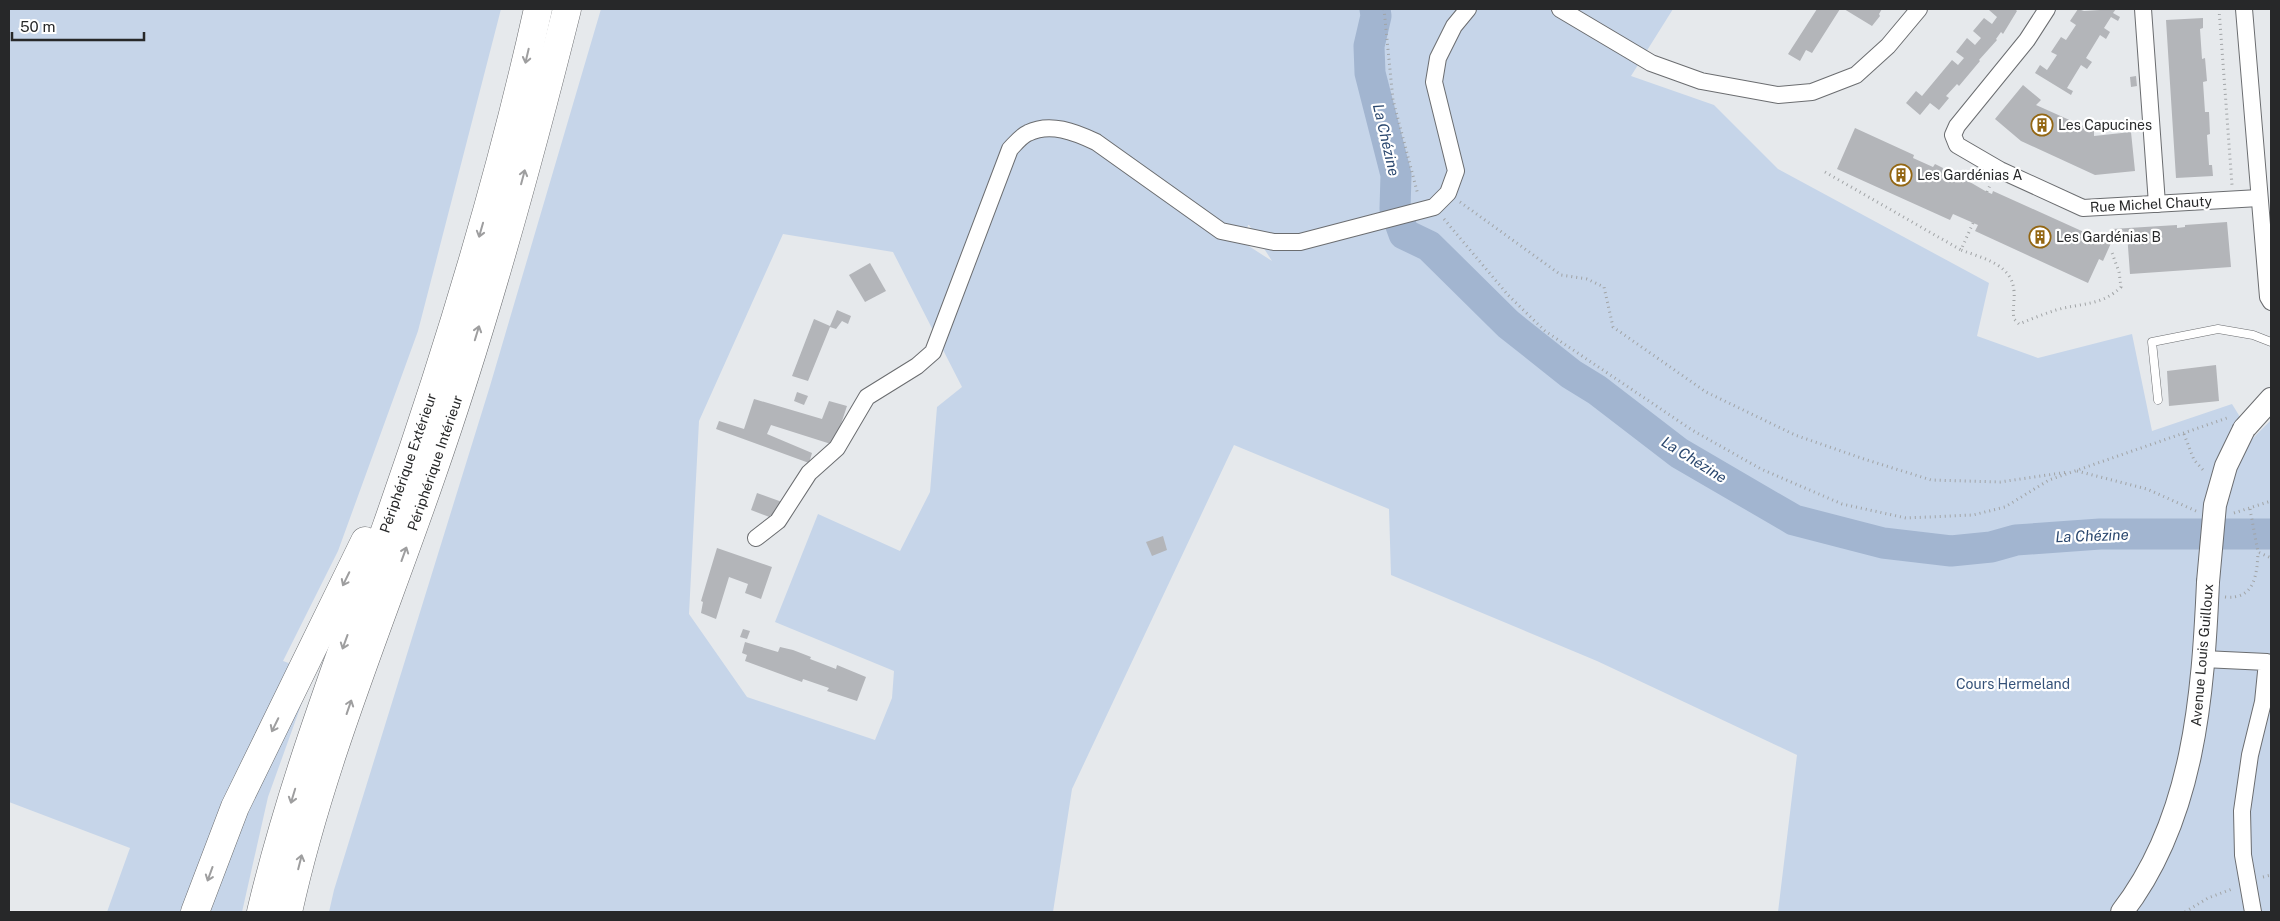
<svg xmlns="http://www.w3.org/2000/svg" width="2280" height="921" font-family="'Public Sans',sans-serif">
<style>
.green{fill:#c6d5e9;fill-rule:evenodd}
.lines{fill:none;stroke-linecap:round;stroke-linejoin:round}
.river{stroke:#a2b5d0;stroke-width:31}
.building{fill:#b3b5b9}
.lane-casing{stroke:#6b6d70;stroke-width:9}
.street-casing{stroke:#6b6d70;stroke-width:18}
.secondary-casing{stroke:#6b6d70;stroke-width:24}
.highway-casing{stroke:#6b6d70;stroke-width:29}
.path{stroke:#a1a4a6;stroke-width:3;stroke-dasharray:1 4;stroke-linecap:butt}
.lane{stroke:#fff;stroke-width:8}
.street{stroke:#fff;stroke-width:16}
.secondary{stroke:#fff;stroke-width:22}
.highway{stroke:#fff;stroke-width:28}
.secondary-bridge-casing{stroke:#6b6d70;stroke-width:24;stroke-linecap:butt}
.secondary-bridge{stroke:#fff;stroke-width:22}
.oneway{stroke:#9e9e9f}
.labels{text-anchor:middle;stroke-width:4.5;stroke-linejoin:round;paint-order:stroke}
.poi-label{font-size:14px;fill:#272829;stroke:#fff;text-anchor:start}
.street-label{font-size:14px;fill:#272829;stroke:#fff}
.park-label{font-size:14px;fill:#345178;stroke:#fff}
.water-label{font-size:15px;font-style:italic;fill:#2a476e;stroke:#fff}
</style>
<rect width="100%" height="100%" fill="#e6e9ec"/>
<!-- green -->
<g class="green">
<path d="M 9,9 L 501,9 L 418,331 L 338,551 L 283,661 L 313,672 L 268,797 L 242,912 L 107,912 L 130,848 L 9,802 Z"/>
<path d="M 601,9 L 1673,9 L 1631,76 L 1714,105 L 1778,169 L 1989,283 L 1977,336 L 2038,358 L 2132,334 L 2152,431 L 2232,404 L 2253,438 L 2271,420 L 2271,912 L 1778,912 L 1797,755 L 1597,661 L 1391,575 L 1389,509 L 1234,445 L 1072,789 L 1053,912 L 329,912 L 334,890 L 490,386 ZM 1248,225 L 1249,225 L 1272,261 L 1244,243 ZM 783,234 L 893,252 L 962,387 L 937,407 L 930,492 L 900,551 L 818,514 L 775,622 L 894,671 L 892,698 L 875,740 L 747,697 L 689,614 L 699,421 Z"/>
</g>
<g class="lines">
<!-- river -->
<path class="river" d="M 1375,9 L 1376,16 L 1369,46 L 1370,73 L 1396,175 L 1395,209 L 1404,234 L 1429,246 L 1508,324 L 1571,374 L 1597,390 L 1679,453 L 1794,520 L 1883,543 L 1951,551 L 1991,547 L 2016,540 L 2100,534 L 2271,534"/>
</g>
<!-- building -->
<g class="building">
<path d="M 1817,9 L 1840,9 L 1812,53 L 1806,50 L 1800,61 L 1788,54 Z"/>
<path d="M 1844,9 L 1882,9 L 1879,14 L 1880,16 L 1872,26 Z"/>
<path d="M 1990,9 L 2015,9 L 2017,11 L 2003,34 L 2001,32 L 1996,39 L 1997,40 L 1979,60 L 1980,61 L 1959,86 L 1957,84 L 1946,96 L 1949,98 L 1939,110 L 1930,103 L 1920,115 L 1906,103 L 1916,91 L 1922,96 L 1952,60 L 1958,65 L 1964,58 L 1956,52 L 1967,38 L 1975,45 L 1981,38 L 1973,31 L 1984,18 L 1992,24 L 1997,17 L 1989,10 Z"/>
<path d="M 2078,9 L 2084,11 L 2116,9 L 2113,13 L 2120,17 L 2118,21 L 2111,17 L 2104,28 L 2110,32 L 2106,39 L 2100,35 L 2086,58 L 2092,62 L 2087,69 L 2081,65 L 2067,88 L 2073,91 L 2071,95 L 2035,73 L 2040,65 L 2047,70 L 2057,55 L 2051,52 L 2061,37 L 2066,40 L 2076,25 L 2070,21 Z"/>
<path d="M 2203,18 L 2203,28 L 2200,29 L 2202,59 L 2205,58 L 2207,81 L 2203,82 L 2205,112 L 2209,112 L 2210,134 L 2207,135 L 2209,165 L 2212,165 L 2213,176 L 2176,178 L 2166,20 Z"/>
<path d="M 2136,76 L 2137,86 L 2131,87 L 2130,77 Z"/>
<path d="M 2023,85 L 2041,100 L 2036,105 L 2094,131 L 2094,136 L 2131,132 L 2135,171 L 2095,175 L 2021,141 L 1995,119 Z"/>
<path d="M 1855,128 L 1914,155 L 1913,158 L 1933,167 L 1935,164 L 1943,168 L 1942,172 L 1954,177 L 1956,174 L 1987,192 L 1992,194 L 1993,191 L 2106,242 L 2112,229 L 2177,225 L 2177,228 L 2185,227 L 2185,225 L 2227,222 L 2231,267 L 2130,274 L 2127,233 L 2115,234 L 2103,261 L 2099,259 L 2088,283 L 1975,231 L 1978,225 L 1953,214 L 1950,220 L 1837,169 Z"/>
<path d="M 870,263 L 886,291 L 865,302 L 849,275 Z"/>
<path d="M 837,310 L 851,316 L 848,324 L 842,321 L 836,329 L 830,327 L 808,381 L 792,376 L 814,319 L 830,326 Z"/>
<path d="M 2216,365 L 2219,401 L 2169,406 L 2167,371 Z"/>
<path d="M 797,392 L 808,396 L 804,405 L 794,401 Z"/>
<path d="M 754,399 L 822,419 L 829,401 L 847,406 L 834,445 L 771,425 L 767,434 L 812,453 L 809,463 L 716,429 L 719,421 L 744,429 Z"/>
<path d="M 757,493 L 782,502 L 775,519 L 751,510 Z"/>
<path d="M 1163,536 L 1167,550 L 1152,556 L 1146,542 Z"/>
<path d="M 717,548 L 772,567 L 761,599 L 745,593 L 748,584 L 729,577 L 716,619 L 701,613 L 703,602 L 701,601 Z"/>
<path d="M 743,629 L 750,631 L 747,639 L 740,637 Z"/>
<path d="M 745,642 L 778,652 L 780,647 L 793,650 L 811,657 L 810,659 L 836,669 L 837,665 L 866,677 L 857,701 L 827,691 L 829,688 L 803,679 L 802,682 L 745,661 L 747,655 L 742,653 Z"/>
</g>
<g class="lines">
<!-- lane casing -->
<g class="lane-casing">
<path id="lane" d="M 2158,400 L 2152,342 L 2218,329 L 2253,335 L 2271,342"/>
</g>
<!-- street casing -->
<g class="street-casing">
<g id="street">
<path d="M 1560,9 L 1651,63 L 1701,81 L 1778,95 L 1812,92 L 1856,75 L 1888,46 L 1919,9"/>
<path d="M 2047,9 L 2027,40 L 1957,126 L 1953,135 L 1957,145 L 2000,170 L 2083,208 L 2259,198"/>
<path d="M 2143,9 L 2157,204"/>
<path d="M 2244,9 L 2268,297 L 2271,302"/>
<path d="M 756,538 L 778,521 L 809,473 L 837,448 L 867,397 L 917,366 L 933,352 L 1010,149 C 1015,144 1021,136 1028,133 C 1050,122 1075,132 1096,142 L 1221,231 L 1274,242 L 1300,242 L 1434,207 L 1448,193 L 1456,171 L 1434,82 L 1438,58 L 1454,26 L 1468,9"/>
<path d="M 2203,659 L 2267,662 L 2263,702 L 2250,755 L 2242,811 L 2243,855 L 2253,912"/>
</g>
</g>
<!-- secondary casing -->
<g class="secondary-casing">
<g id="secondary">
<path d="M 2244,429 L 2271,399"/>
<path d="M 2122,912 C 2194,819 2203,695 2208,582"/>
</g>
</g>
<!-- highway casing -->
<g class="highway-casing">
<g id="highway">
<path d="M 195,912 L 235,807 L 365,541"/>
<path d="M 261,912 C 292,781 341,655 386,528 C 446,358 499,185 538,9"/>
<path d="M 288,912 C 321,762 382,619 432,474 C 485,322 528,165 567,9"/>
</g>
</g>
<!-- path -->
<g class="path">
<path d="M 1384,9 L 1393,100 L 1418,195"/>
<path d="M 2219,9 L 2232,185"/>
<path d="M 1825,172 L 1961,250"/>
<path d="M 1987,192 L 1991,183"/>
<path d="M 1460,202 L 1561,275 L 1587,279 L 1604,287 L 1613,327 L 1706,392 L 1795,435 L 1864,459 L 1931,480 L 2000,482 L 2068,472"/>
<path d="M 1444,219 L 1508,295 L 1545,331 L 1692,430 L 1761,469 L 1842,504 L 1906,518 L 1973,515 L 2005,507 L 2049,480 L 2227,418"/>
<path d="M 1973,223 L 1961,250 C 1982,258 2012,264 2014,291 C 2015,300 2012,309 2014,319 L 2019,324 C 2031,319 2044,314 2056,310 C 2080,303 2102,306 2121,287 L 2119,272 L 2111,250"/>
<path d="M 2184,434 L 2194,460 L 2204,471"/>
<path d="M 2077,471 L 2147,489 L 2196,511"/>
<path d="M 2250,509 L 2258,552 L 2271,558"/>
<path d="M 2234,513 L 2271,501"/>
<path d="M 2225,597 C 2255,600 2257,574 2258,552"/>
<path d="M 2263,877 L 2271,875"/>
<path d="M 2185,912 L 2208,898 L 2232,889"/>
</g>
<!-- lane -->
<use href="#lane" class="lane"/>
<!-- street -->
<use href="#street" class="street"/>
<!-- secondary -->
<use href="#secondary" class="secondary"/>
<!-- highway -->
<use href="#highway" class="highway"/>
<!-- secondary-bridge casing -->
<g class="secondary-bridge-casing">
<path id="secondary-bridge" d="M 2208,582 L 2215,505 L 2226,466 L 2244,429"/>
</g>
<!-- secondary-bridge -->
<use href="#secondary-bridge" class="secondary-bridge"/>
</g>
<!-- one-way arrows -->
<defs><path id="oneway-shaft" d="M-6 0H5M1.5-3L5.5 0L1.5 3" fill="none" stroke-width="1.6" stroke-linecap="round" stroke-linejoin="round" transform="scale(1.25)"/></defs>
<g class="oneway">
<use href="#oneway-shaft" transform="translate(527 56) rotate(103)"/>
<use href="#oneway-shaft" transform="translate(523 177) rotate(-75)"/>
<use href="#oneway-shaft" transform="translate(481 230) rotate(106)"/>
<use href="#oneway-shaft" transform="translate(477 333) rotate(-73)"/>
<use href="#oneway-shaft" transform="translate(404 554) rotate(-70)"/>
<use href="#oneway-shaft" transform="translate(346 579) rotate(116)"/>
<use href="#oneway-shaft" transform="translate(345 642) rotate(110)"/>
<use href="#oneway-shaft" transform="translate(349 707) rotate(-71)"/>
<use href="#oneway-shaft" transform="translate(275 725) rotate(116)"/>
<use href="#oneway-shaft" transform="translate(293 796) rotate(107)"/>
<use href="#oneway-shaft" transform="translate(300 862) rotate(-76)"/>
<use href="#oneway-shaft" transform="translate(210 874) rotate(110)"/>
</g>
<!-- icons -->
<defs>
<g id="building-ring" transform="scale(1.125)"><circle r="9.5" fill="#fff" stroke="#936612" stroke-width="1.5"/><path d="M-4-6H4V6H1V3H-1V6H-4ZM-2.5-4.3h1.7v1.8h-1.7ZM.8-4.3h1.7v1.8H.8ZM-2.5-1h1.7V.8h-1.7ZM.8-1h1.7V.8H.8Z" fill="#936612"/></g>
</defs>
<g fill-rule="evenodd">
<use href="#building-ring" x="2042" y="125"/>
<use href="#building-ring" x="1901" y="175"/>
<use href="#building-ring" x="2040" y="237"/>
</g>
<g class="labels">
<!-- poi labels -->
<g class="poi-label">
<text x="2058" y="130">Les Capucines</text>
<text x="1917" y="180">Les Gardénias A</text>
<text x="2056" y="242">Les Gardénias B</text>
</g>
<!-- street labels -->
<g class="street-label">
<text transform="translate(2151 204) rotate(-3)" y="5">Rue Michel Chauty</text>
<text transform="translate(408 463) rotate(-71)" y="5">Périphérique Extérieur</text>
<text transform="translate(435 463) rotate(-71)" y="5">Périphérique Intérieur</text>
<text transform="translate(2202 655) rotate(-85)" y="5">Avenue Louis Guilloux</text>
</g>
<!-- park labels -->
<g class="park-label">
<text x="2013" y="689">Cours Hermeland</text>
</g>
<!-- water labels -->
<g class="water-label">
<text transform="translate(1386 140) rotate(77)" y="5">La Chézine</text>
<text transform="translate(1694 460) rotate(32)" y="5">La Chézine</text>
<text transform="translate(2092 536) rotate(-2)" y="5">La Chézine</text>
</g>
</g>
<!-- border -->
<rect width="2280" height="921" fill="none" stroke="#272829" stroke-width="20"/>
<!-- scale -->
<path d="M12 32v8h132v-8" fill="none" stroke="#272829" stroke-width="2.5"/>
<text x="20" y="32" font-size="15" fill="#272829" stroke="#ffffff" stroke-width="4" paint-order="stroke">50 m</text>
</svg>
